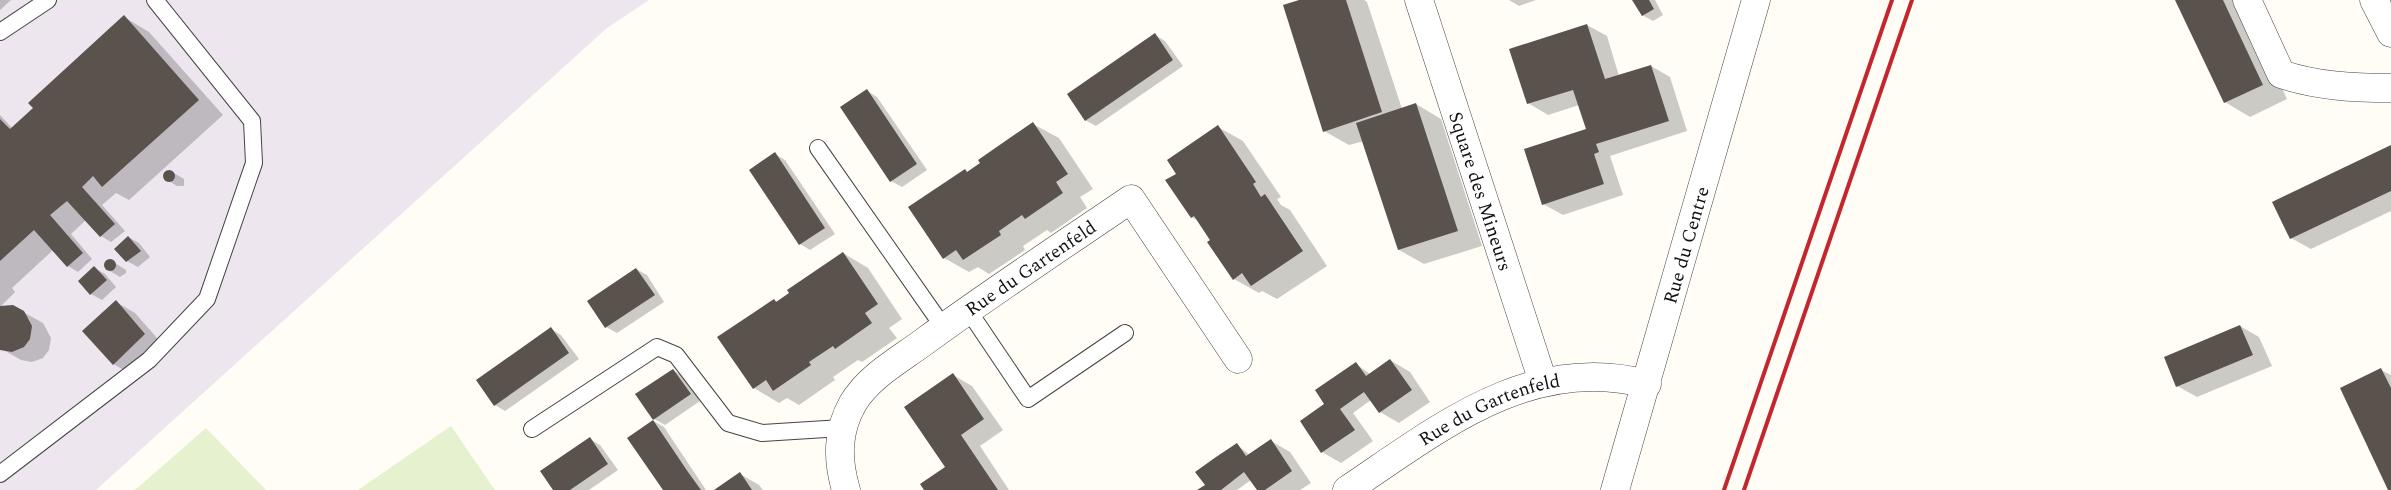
<svg xmlns="http://www.w3.org/2000/svg" width="2391" height="490" font-family="Spectral,serif">
<style>
.industrial{fill:#eee6ef}
.pitch{fill:#e6f2cf}
.shadow{fill:#0003}
.building{fill:#5a524d}
.lines{fill:none;stroke-linecap:round;stroke-linejoin:round}
.service-casing{stroke:#444;stroke-width:18}
.minor-casing{stroke:#444;stroke-width:29}
.service{stroke:#fff;stroke-width:16}
.minor{stroke:#fff;stroke-width:28}
.rail{stroke:#c4262e;stroke-width:4}
.labels{text-anchor:middle;stroke-width:5;stroke-linejoin:round;paint-order:stroke}
.street-label{font-size:19px;fill:#111;stroke:#fff}
</style>
<rect width="100%" height="100%" fill="#fffdf5"/>
<!-- industrial -->
<path class="industrial" d="M 0,0 L 649,0 L 607,28 L 96,490 L 0,490 Z"/>
<!-- pitch -->
<g class="pitch">
<path d="M 451,426 L 495,490 L 358,490 Z"/>
<path d="M 206,428 L 266,490 L 135,490 Z"/>
</g>
<!-- shadow -->
<g class="shadow">
<path d="M 0,0 L 11,0 L 0,10 Z"/>
<path d="M 1303,0 L 1364,0 L 1367,2 L 1402,109 L 1416,104 L 1441,119 L 1482,246 L 1424,264 L 1399,250 L 1364,141 L 1349,145 L 1324,131 Z"/>
<path d="M 1509,0 L 1536,0 L 1519,6 Z"/>
<path d="M 1634,0 L 1655,0 L 1663,15 L 1653,21 L 1642,15 Z"/>
<path d="M 2177,0 L 2241,0 L 2287,99 L 2250,117 L 2225,102 Z"/>
<path d="M 124,17 L 149,32 L 223,115 L 129,200 L 116,193 L 102,205 L 125,231 L 111,242 L 101,236 L 86,220 L 71,234 L 92,259 L 78,272 L 68,266 L 53,250 L 12,288 L 15,292 L 0,307 L 0,115 L 13,129 Z"/>
<path d="M 1587,25 L 1607,36 L 1619,76 L 1651,66 L 1670,77 L 1687,131 L 1610,156 L 1623,195 L 1563,215 L 1543,204 L 1588,130 L 1579,105 L 1548,115 L 1528,103 Z"/>
<path d="M 1155,35 L 1165,41 L 1183,66 L 1096,126 L 1085,120 Z"/>
<path d="M 867,91 L 877,97 L 927,170 L 902,187 L 891,181 Z"/>
<path d="M 1033,124 L 1059,138 L 1093,189 L 1080,197 L 1087,208 L 1051,233 L 1047,230 L 1023,246 L 1025,250 L 989,274 L 978,267 L 969,272 L 944,258 L 965,171 L 968,173 Z"/>
<path d="M 1218,127 L 1243,141 L 1281,197 L 1277,199 L 1281,205 L 1290,210 L 1327,266 L 1277,299 L 1262,291 L 1259,293 L 1234,279 L 1198,221 L 1192,217 L 1167,181 L 1178,174 Z"/>
<path d="M 2391,147 L 2391,211 L 2311,249 L 2291,238 Z"/>
<path d="M 775,154 L 785,160 L 835,234 L 810,250 L 800,244 L 751,170 Z"/>
<path d="M 170,171 L 184,179 L 184,186 L 177,186 L 167,180 L 165,177 L 166,172 Z"/>
<path d="M 128,237 L 139,243 L 150,257 L 138,267 L 127,261 L 116,249 Z"/>
<path d="M 843,253 L 868,268 L 902,319 L 889,328 L 897,338 L 862,362 L 858,360 L 833,377 L 835,380 L 799,405 L 787,398 L 779,403 L 754,388 L 774,300 L 778,302 Z"/>
<path d="M 110,260 L 126,270 L 126,273 L 120,277 L 110,271 L 105,264 Z"/>
<path d="M 95,268 L 105,274 L 116,287 L 102,300 L 91,294 Z"/>
<path d="M 636,269 L 647,275 L 664,302 L 617,333 L 606,327 L 589,302 Z"/>
<path d="M 116,302 L 135,313 L 164,346 L 133,375 L 113,364 Z"/>
<path d="M 0,308 L 23,312 L 43,323 L 51,338 L 49,350 L 43,358 L 32,362 L 21,360 L 0,348 Z"/>
<path d="M 2240,326 L 2259,337 L 2272,366 L 2197,397 L 2177,386 Z"/>
<path d="M 551,329 L 561,335 L 579,359 L 505,411 L 495,405 Z"/>
<path d="M 1390,360 L 1410,372 L 1430,402 L 1399,423 L 1380,412 L 1371,400 L 1353,413 L 1373,441 L 1341,463 L 1322,452 L 1327,404 L 1356,364 L 1370,374 Z"/>
<path d="M 673,370 L 683,376 L 700,401 L 665,425 L 654,419 Z"/>
<path d="M 2381,370 L 2391,375 L 2391,490 L 2390,490 Z"/>
<path d="M 953,375 L 972,386 L 1003,430 L 980,446 L 1009,490 L 925,490 L 947,467 Z"/>
<path d="M 654,421 L 664,427 L 706,490 L 664,490 Z"/>
<path d="M 590,439 L 600,445 L 618,470 L 589,490 L 554,490 Z"/>
<path d="M 1271,441 L 1290,452 L 1311,483 L 1300,490 L 1258,490 L 1251,480 L 1237,490 L 1200,490 L 1207,485 L 1237,445 L 1250,455 Z"/>
<path d="M 740,474 L 759,485 L 763,490 L 716,490 Z"/>
</g>
<!-- building -->
<g class="building">
<path d="M 1299,0 L 1346,0 L 1382,112 L 1323,132 L 1283,5 Z"/>
<path d="M 1632,0 L 1649,0 L 1654,9 L 1642,16 Z"/>
<path d="M 2175,0 L 2223,0 L 2263,85 L 2224,103 Z"/>
<path d="M 124,15 L 199,100 L 102,187 L 93,176 L 82,187 L 115,224 L 100,237 L 67,201 L 50,215 L 83,253 L 67,267 L 34,230 L 0,261 L 0,119 L 10,129 L 33,108 L 28,103 Z"/>
<path d="M 1587,24 L 1605,79 L 1651,65 L 1669,121 L 1596,144 L 1599,152 L 1594,154 L 1604,184 L 1542,205 L 1524,149 L 1586,129 L 1573,90 L 1527,104 L 1509,49 Z"/>
<path d="M 1155,33 L 1173,60 L 1085,121 L 1067,94 Z"/>
<path d="M 867,89 L 917,164 L 890,182 L 840,107 Z"/>
<path d="M 1416,103 L 1458,231 L 1398,250 L 1356,123 Z"/>
<path d="M 1033,122 L 1068,174 L 1056,182 L 1063,193 L 1025,219 L 1022,215 L 999,231 L 1001,235 L 963,260 L 956,250 L 943,259 L 908,207 L 965,169 L 967,172 L 980,163 L 978,160 Z"/>
<path d="M 1218,125 L 1256,182 L 1253,184 L 1261,197 L 1265,194 L 1303,251 L 1251,286 L 1242,273 L 1233,280 L 1207,242 L 1210,240 L 1194,216 L 1191,218 L 1165,180 L 1176,174 L 1167,160 Z"/>
<path d="M 2391,145 L 2391,191 L 2290,239 L 2272,202 Z"/>
<path d="M 775,152 L 825,228 L 799,245 L 749,170 Z"/>
<circle cx="169" cy="176" r="6"/>
<path d="M 128,236 L 141,251 L 126,262 L 114,249 Z"/>
<path d="M 843,252 L 878,304 L 865,313 L 872,323 L 835,349 L 833,346 L 809,362 L 811,365 L 773,391 L 766,380 L 753,389 L 717,337 L 774,299 L 776,302 L 789,293 L 787,290 Z"/>
<circle cx="110" cy="265" r="6"/>
<path d="M 94,266 L 107,280 L 90,295 L 78,281 Z"/>
<path d="M 636,268 L 655,295 L 605,328 L 587,301 Z"/>
<path d="M 116,300 L 145,334 L 113,365 L 82,331 Z"/>
<path d="M 13,305 L 24,311 L 32,326 L 30,339 L 24,347 L 12,352 L 0,350 L 0,306 Z"/>
<path d="M 2240,325 L 2253,355 L 2176,387 L 2164,357 Z"/>
<path d="M 551,327 L 569,353 L 494,406 L 476,380 Z"/>
<path d="M 1390,359 L 1412,390 L 1379,413 L 1364,392 L 1340,409 L 1355,430 L 1321,453 L 1300,421 L 1324,404 L 1315,390 L 1356,362 L 1366,376 Z"/>
<path d="M 2381,368 L 2391,388 L 2391,490 L 2388,490 L 2340,388 Z"/>
<path d="M 673,369 L 691,394 L 653,420 L 635,394 Z"/>
<path d="M 953,373 L 984,419 L 961,435 L 998,490 L 924,490 L 920,484 L 945,467 L 904,407 Z"/>
<path d="M 653,420 L 688,472 L 701,490 L 663,490 L 627,438 Z"/>
<path d="M 590,437 L 608,464 L 570,490 L 553,490 L 540,471 Z"/>
<path d="M 1271,439 L 1292,471 L 1265,490 L 1257,490 L 1244,472 L 1221,490 L 1197,490 L 1205,485 L 1195,472 L 1216,457 L 1237,443 L 1246,456 Z"/>
<path d="M 740,472 L 752,490 L 714,490 Z"/>
</g>
<g class="lines">
<!-- service casing -->
<g class="service-casing">
<g id="service">
<path d="M 0,32 L 48,0"/>
<path d="M 818,148 L 944,328"/>
<path d="M 968,310 L 1028,399 L 1125,333"/>
<path d="M 532,429 L 657,347 L 676,355 L 728,423 L 762,433 L 842,428"/>
<path d="M 0,474 L 149,360 L 207,299 L 254,163 L 252,121 L 155,0"/>
</g>
</g>
<!-- minor casing -->
<g class="minor-casing">
<g id="minor">
<path id="s1" d="M 1419,0 L 1543,382"/>
<path d="M 2247,0 L 2281,74 C 2317,86 2353,88 2391,88"/>
<path d="M 2374,0 L 2391,33"/>
<path id="s2" d="M 846,490 C 837,459 837,431 853,403 C 869,376 901,359 925,341 C 992,292 1062,246 1131,199 L 1238,359"/>
<path id="s3" d="M 1347,490 C 1438,429 1530,353 1647,384"/>
<path id="s4" d="M 1615,490 L 1756,0"/>
</g>
</g>
<!-- service -->
<use href="#service" class="service"/>
<!-- minor -->
<use href="#minor" class="minor"/>
<!-- rail -->
<g class="rail">
<path d="M 1724,490 L 1892,0"/>
<path d="M 1744,490 L 1912,0"/>
</g>
</g>
<g class="labels">
<!-- street labels -->
<g class="street-label">
<text dy="7" stroke="none"><textPath href="#s1" startOffset="201">Square des Mineurs</textPath></text>
<text dy="7" stroke="none"><textPath href="#s4" startOffset="255">Rue du Centre</textPath></text>
<text dy="7" stroke="none"><textPath href="#s2" startOffset="314">Rue du Gartenfeld</textPath></text>
<text dy="7" stroke="none"><textPath href="#s3" startOffset="165">Rue du Gartenfeld</textPath></text>
</g>
</g>
</svg>
